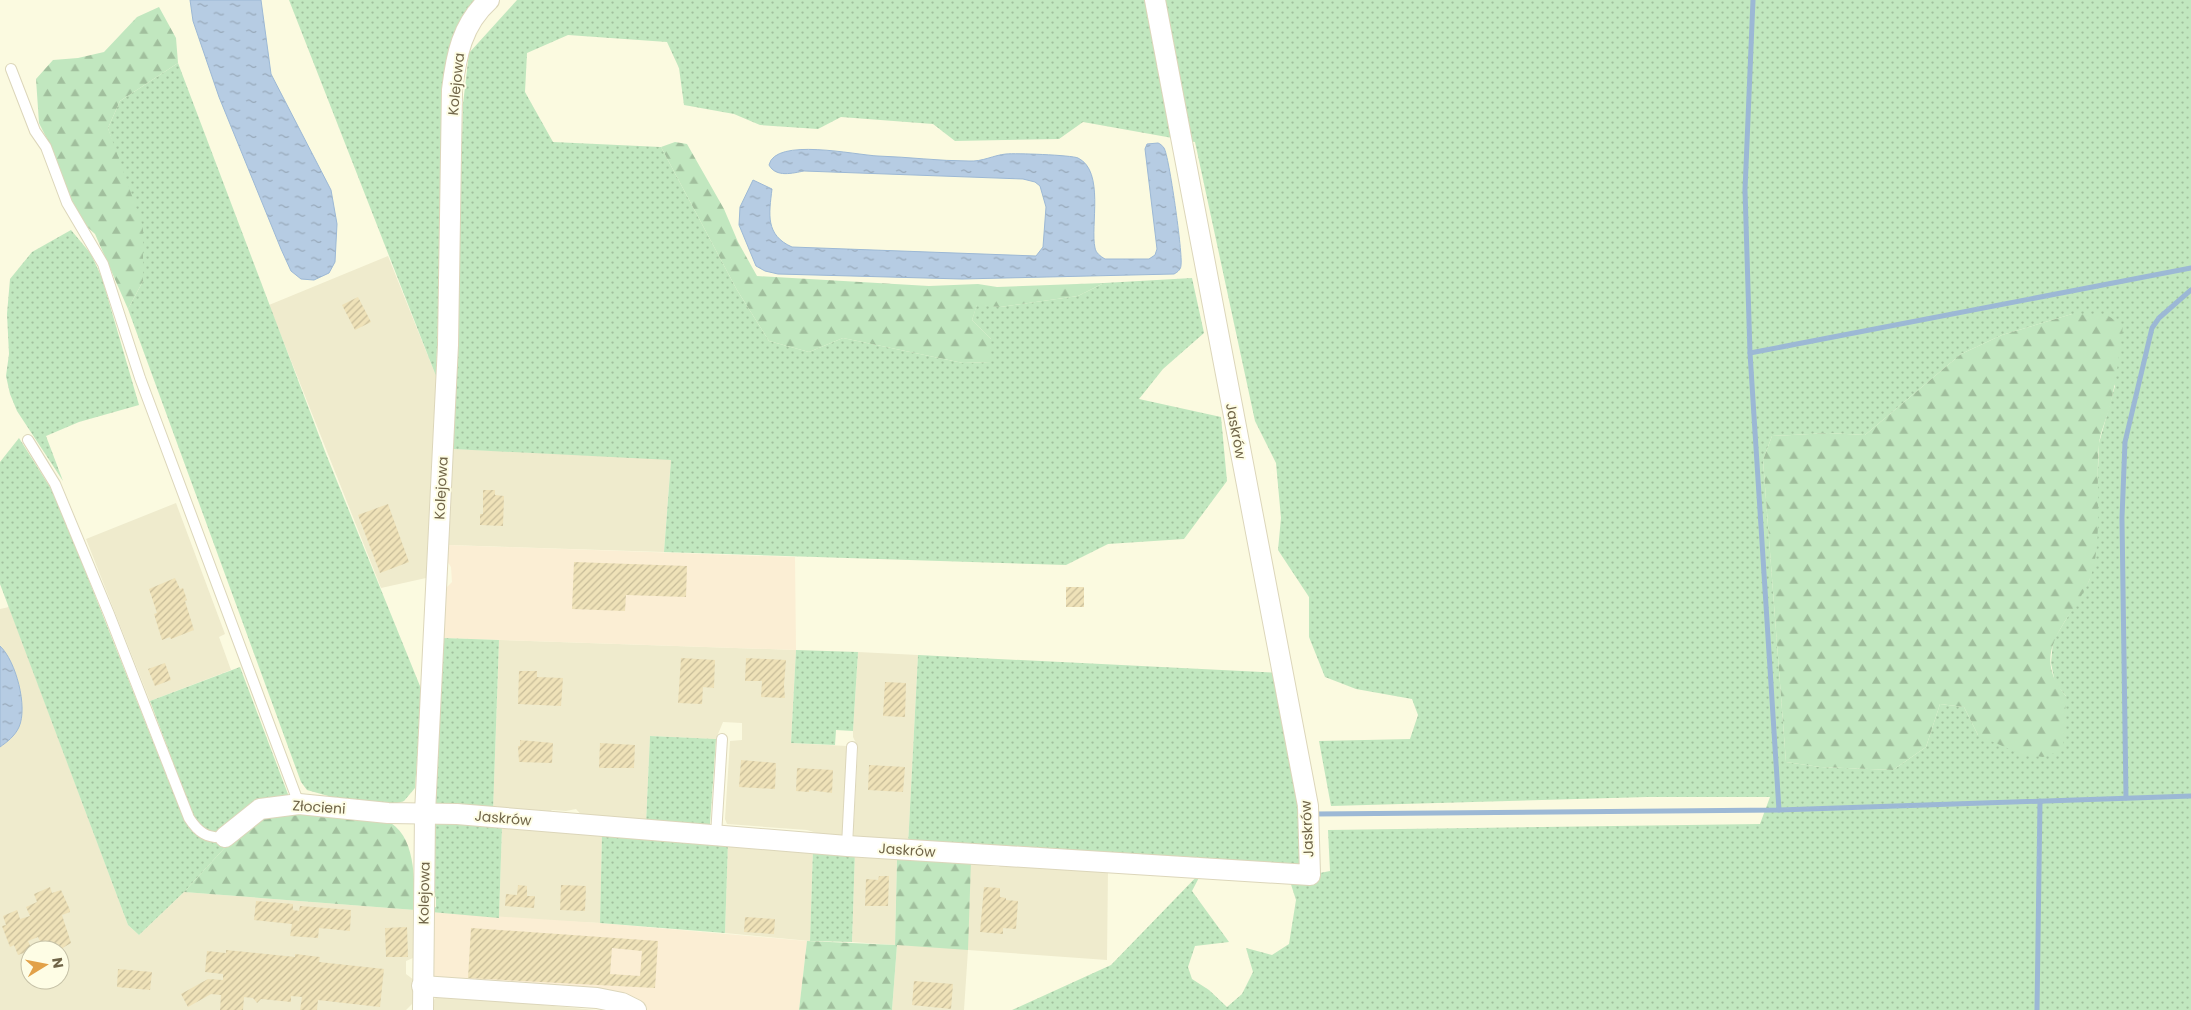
<svg xmlns="http://www.w3.org/2000/svg" width="2191" height="1010" font-family="Poppins,sans-serif">
<style>
.residential{fill:#efebcd;fill-rule:evenodd}
.commercial{fill:#fbeed4}
.grass{fill:url(#grass-dots);fill-rule:evenodd}
.forest{fill:url(#forest-firs)}
.water{fill:url(#water-ripples);stroke:#9cb8d5}
.lines{fill:none;stroke-linecap:round;stroke-linejoin:round}
.stream{stroke:#9cb8d5;stroke-width:5}
.building{fill:url(#building-hatch);fill-rule:evenodd}
.lane-casing{stroke:#dcd6ba;stroke-width:12}
.street-casing{stroke:#dcd6ba;stroke-width:22}
.lane{stroke:#fff;stroke-width:10}
.street{stroke:#fff;stroke-width:20}
.labels{text-anchor:middle;stroke-width:4;stroke-linejoin:round;paint-order:stroke}
.street-label{font-size:14px;fill:#706548;stroke:#fefde5}
</style>
<defs>
<pattern id="grass-dots" width="8" height="8" patternUnits="userSpaceOnUse" patternTransform="scale(1.25)"><rect width="8" height="8" fill="#c1e7bf"/><path d="M2 2h.1M6 6h.1" fill="none" stroke="#a1bf9d" stroke-width="1.8" stroke-linecap="round"/></pattern>
<pattern id="forest-firs" width="22" height="20" patternUnits="userSpaceOnUse" patternTransform="scale(1.25)"><rect width="22" height="20" fill="#c1e7bf"/><path d="M5 1l3.5 6h-7zM16 11l3.5 6h-7z" fill="#a1bf9d"/></pattern>
<pattern id="water-ripples" width="26" height="14" patternUnits="userSpaceOnUse" patternTransform="scale(1.25)"><rect width="26" height="14" fill="#b6cce3"/><path d="M2 4q2-2 4 0t4 0M15 11q2-2 4 0t4 0" fill="none" stroke="#98a9ba"/></pattern>
<pattern id="building-hatch" width="6" height="6" patternUnits="userSpaceOnUse" patternTransform="scale(1.25)"><rect width="6" height="6" fill="#efe2b8"/><path d="M-1 1l2-2M0 6l6-6M5 7l2-2" fill="none" stroke="#c6bb98"/></pattern>
</defs>
<rect width="100%" height="100%" fill="#fbfae0"/>
<!-- residential -->
<g class="residential">
<path d="M 388,256 L 436,376 L 426,578 L 381,588 L 269,305 Z"/>
<path d="M 453,449 L 671,459 L 664,552 L 448,545 Z"/>
<path d="M 176,503 L 225,634 L 219,637 L 231,670 L 150,701 L 86,539 Z"/>
<path d="M 9,607 L 128,925 L 139,935 L 184,892 L 415,910 L 415,950 L 413,951 L 413,958 L 406,961 L 406,974 L 414,980 L 413,1003 L 406,1010 L 0,1010 L 0,609 ZM 30,950 L 60,950 L 60,980 L 30,980 Z"/>
<path d="M 499,640 L 796,650 L 791,743 L 847,746 L 843,835 L 837,839 L 807,830 L 727,824 L 725,819 L 730,741 L 742,740 L 742,723 L 723,722 L 716,739 L 650,736 L 646,824 L 585,819 L 576,809 L 566,811 L 552,810 L 548,813 L 493,812 Z"/>
<path d="M 858,652 L 918,655 L 908,846 L 853,841 L 858,747 L 853,737 L 853,731 Z"/>
<path d="M 502,826 L 540,828 L 545,832 L 558,830 L 570,831 L 576,834 L 588,835 L 595,832 L 602,832 L 600,923 L 499,918 Z"/>
<path d="M 728,841 L 743,843 L 745,848 L 813,848 L 810,941 L 725,933 Z"/>
<path d="M 855,851 L 897,854 L 895,945 L 852,942 Z"/>
<path d="M 971,861 L 985,862 L 989,866 L 999,867 L 1002,863 L 1108,869 L 1107,960 L 968,950 L 964,1010 L 892,1010 L 897,945 Z"/>
<path d="M 438,995 L 596,1010 L 431,1010 L 433,1001 Z"/>
</g>
<!-- commercial -->
<g class="commercial">
<path d="M 448,545 L 795,557 L 796,650 L 443,638 L 446,588 L 452,582 L 451,567 L 447,561 Z"/>
<path d="M 431,912 L 600,923 L 807,941 L 799,1010 L 647,1010 L 630,1000 L 430,980 Z"/>
</g>
<!-- grass -->
<g class="grass">
<path d="M 289,0 L 481,0 L 446,87 L 436,376 Z"/>
<path d="M 517,0 L 2191,0 L 2191,1010 L 1012,1010 L 1111,965 L 1204,869 L 908,846 L 918,655 L 1282,673 L 1320,873 L 1330,871 L 1328,830 L 1760,824 L 1770,797 L 1647,797 L 1331,806 L 1319,741 L 1410,739 L 1418,715 L 1412,699 L 1356,689 L 1325,677 L 1309,637 L 1309,597 L 1278,550 L 1281,518 L 1276,463 L 1255,421 L 1195,142 L 1083,122 L 1059,139 L 955,141 L 933,124 L 841,117 L 818,129 L 760,125 L 734,114 L 684,105 L 679,68 L 667,42 L 568,35 L 527,53 L 525,92 L 553,142 L 661,147 L 737,290 L 769,341 L 809,352 L 843,338 L 963,363 L 991,362 L 991,339 L 972,320 L 977,304 L 1000,307 L 1078,296 L 1104,283 L 1192,278 L 1204,333 L 1163,369 L 1139,399 L 1221,417 L 1227,481 L 1184,539 L 1108,544 L 1066,565 L 664,552 L 671,460 L 453,449 L 463,104 L 469,53 ZM 2072,314 L 2115,386 L 2099,443 L 2095,553 L 2089,581 L 2053,641 L 2051,663 L 2055,683 L 2066,696 L 1978,735 L 1964,707 L 1940,704 L 1926,747 L 1893,770 L 1820,767 L 1786,762 L 1763,460 L 1772,436 L 1828,433 L 1865,435 L 1961,354 L 2002,335 ZM 1204,868 L 1287,872 L 1296,900 L 1289,944 L 1272,955 L 1246,948 L 1253,972 L 1242,994 L 1227,1007 L 1209,990 L 1192,979 L 1188,967 L 1195,946 L 1229,942 L 1192,891 Z"/>
<path d="M 178,63 L 326,454 L 422,691 L 415,788 L 404,801 L 391,805 L 360,805 L 307,790 L 301,782 L 128,309 L 143,281 L 122,174 L 108,128 L 120,101 Z"/>
<path d="M 71,230 L 91,254 L 102,278 L 139,405 L 79,422 L 46,436 L 63,481 L 17,411 L 10,394 L 6,376 L 9,354 L 7,314 L 10,279 L 32,252 Z"/>
<path d="M 19,438 L 55,495 L 171,787 C 184,815 192,849 230,842 L 184,892 L 139,935 L 128,925 L 0,584 L 0,462 Z"/>
<path d="M 443,638 L 499,640 L 493,812 L 434,807 Z"/>
<path d="M 796,650 L 858,652 L 853,731 L 836,730 L 835,745 L 791,743 Z"/>
<path d="M 240,667 L 289,797 L 218,832 L 207,831 L 194,818 L 150,701 Z"/>
<path d="M 650,736 L 716,739 L 710,824 L 705,828 L 646,824 Z"/>
<path d="M 438,822 L 502,826 L 499,918 L 431,912 L 431,909 L 436,907 L 436,897 L 431,896 L 432,828 Z"/>
<path d="M 602,832 L 728,841 L 725,933 L 600,923 Z"/>
<path d="M 813,848 L 855,851 L 852,942 L 810,941 Z"/>
</g>
<!-- forest -->
<g class="forest">
<path d="M 159,7 L 176,38 L 178,63 L 120,101 L 108,128 L 143,227 L 143,281 L 128,309 L 95,234 L 82,222 L 72,205 L 54,153 L 39,123 L 36,79 L 53,60 L 78,58 L 104,52 L 137,17 Z"/>
<path d="M 675,142 L 687,144 L 724,209 L 738,242 L 757,276 L 929,286 L 978,284 L 997,287 L 1104,283 L 1078,296 L 1000,307 L 977,305 L 972,320 L 991,339 L 991,362 L 963,363 L 843,338 L 809,352 L 769,341 L 737,290 L 661,147 Z"/>
<path d="M 2072,314 L 2107,315 L 2123,326 C 2119,352 2117,377 2111,402 C 2108,416 2100,431 2099,445 C 2095,485 2104,546 2089,581 C 2071,622 2027,651 2066,696 L 2063,750 L 2043,757 L 2020,754 L 1978,735 L 1964,707 L 1940,704 L 1926,747 L 1893,770 L 1820,767 L 1786,762 L 1763,460 L 1772,436 L 1828,433 L 1865,435 L 1961,354 L 2002,335 Z"/>
<path d="M 287,811 L 385,820 C 417,833 414,881 415,910 L 184,892 L 230,842 L 252,822 Z"/>
<path d="M 897,858 L 971,861 L 968,950 L 897,945 L 892,1010 L 799,1010 L 807,941 L 895,945 Z"/>
</g>
<!-- water -->
<g class="water">
<path d="M 190,0 L 261,0 L 271,74 L 331,190 L 337,224 L 335,262 L 329,273 L 314,280 L 301,279 L 291,271 L 281,249 L 219,97 L 193,21 Z"/>
<path d="M 1158,143 C 1159,143 1163,146 1164,148 C 1169,155 1183,255 1181,265 C 1181,269 1178,272 1174,274 L 962,279 L 778,274 L 765,271 L 756,266 L 739,225 L 740,207 L 753,180 L 772,189 C 769,214 765,235 792,247 L 1036,256 L 1043,247 L 1046,207 L 1040,186 L 1035,182 L 1023,179 L 804,171 C 793,173 776,178 769,165 C 775,137 855,155 878,156 C 909,157 939,161 969,161 C 982,162 994,155 1006,154 C 1015,153 1071,155 1078,158 C 1105,171 1090,226 1095,248 C 1096,253 1100,256 1105,259 L 1149,259 L 1155,255 L 1157,249 L 1145,149 L 1147,144 Z"/>
<path d="M 0,646 C 16,661 28,707 19,727 C 15,736 7,742 0,747 Z"/>
</g>
<g class="lines">
<!-- stream -->
<g class="stream">
<path d="M 1753,0 L 1745,190 L 1750,353 L 1779,810"/>
<path d="M 1750,353 L 2191,268"/>
<path d="M 2126,798 L 2122,518 L 2125,442 L 2152,328 L 2159,318 L 2191,290"/>
<path d="M 1316,814 L 1779,810 L 2191,796"/>
<path d="M 2037,1010 L 2040,801"/>
</g>
</g>
<!-- building -->
<g class="building">
<path d="M 358,297 L 371,322 L 355,330 L 342,305 Z"/>
<path d="M 483,490 L 495,490 L 495,495 L 504,496 L 503,526 L 480,525 L 480,514 L 483,514 Z"/>
<path d="M 388,504 L 409,562 L 380,573 L 358,515 Z"/>
<path d="M 574,562 L 687,566 L 686,597 L 626,595 L 625,611 L 572,609 Z"/>
<path d="M 175,578 L 180,589 L 183,588 L 187,600 L 185,601 L 194,630 L 171,639 L 170,637 L 162,640 L 154,614 L 157,613 L 149,589 Z"/>
<rect x="1066" y="587" width="18" height="20"/>
<path d="M 681,658 L 715,660 L 714,688 L 703,687 L 702,704 L 678,703 Z"/>
<path d="M 746,658 L 786,660 L 784,685 L 785,698 L 761,697 L 762,681 L 745,681 Z"/>
<path d="M 165,663 L 171,680 L 155,686 L 148,669 Z"/>
<path d="M 519,671 L 537,671 L 537,677 L 563,678 L 561,706 L 518,704 Z"/>
<path d="M 885,682 L 906,683 L 905,717 L 883,716 Z"/>
<path d="M 520,740 L 553,743 L 552,763 L 519,762 L 518,746 L 520,746 Z"/>
<path d="M 600,743 L 635,745 L 634,768 L 599,768 Z"/>
<path d="M 741,760 L 776,763 L 775,789 L 739,787 Z"/>
<path d="M 869,765 L 905,767 L 903,792 L 868,790 Z"/>
<path d="M 797,768 L 833,770 L 832,793 L 809,790 L 809,792 L 796,791 Z"/>
<path d="M 879,876 L 889,876 L 888,906 L 865,906 L 866,879 L 878,880 Z"/>
<path d="M 518,885 L 527,886 L 527,896 L 535,896 L 534,908 L 505,906 L 506,894 L 517,895 Z"/>
<path d="M 561,885 L 586,886 L 585,911 L 560,910 Z"/>
<path d="M 50,887 L 52,893 L 61,890 L 70,910 L 70,912 L 62,915 L 71,943 L 59,950 L 44,950 L 38,937 L 28,941 L 32,950 L 18,955 L 14,945 L 10,947 L 2,926 L 6,925 L 3,916 L 17,910 L 20,919 L 30,916 L 26,907 L 37,902 L 34,894 Z"/>
<path d="M 984,887 L 1000,888 L 1000,897 L 1006,898 L 1006,900 L 1018,901 L 1016,929 L 1003,928 L 1003,934 L 980,932 Z"/>
<path d="M 256,901 L 293,904 L 293,910 L 299,911 L 300,906 L 351,910 L 350,931 L 319,928 L 318,938 L 290,936 L 292,924 L 254,920 Z"/>
<path d="M 745,917 L 775,919 L 774,934 L 744,932 Z"/>
<path d="M 407,927 L 408,957 L 386,957 L 385,928 Z"/>
<path d="M 471,928 L 658,941 L 655,988 L 468,978 ZM 612,948 L 642,951 L 640,976 L 610,974 Z"/>
<path d="M 226,950 L 295,957 L 295,954 L 320,957 L 319,962 L 384,969 L 380,1007 L 318,1000 L 317,1010 L 300,1010 L 302,997 L 291,996 L 291,1002 L 261,999 L 257,1003 L 253,998 L 244,997 L 243,1010 L 220,1010 L 221,995 L 211,994 L 188,1007 L 181,994 L 208,979 L 223,980 L 223,974 L 205,972 L 207,951 L 226,953 Z"/>
<path d="M 118,969 L 152,972 L 150,990 L 117,987 Z"/>
<path d="M 914,981 L 953,984 L 951,1009 L 912,1005 Z"/>
</g>
<g class="lines">
<!-- lane casing -->
<g class="lane-casing">
<g id="lane">
<path d="M 11,69 L 35,131 L 46,147 L 67,203 L 103,264 L 140,378 L 299,804"/>
<path d="M 28,440 L 55,484 L 109,614 L 189,818 C 198,832 207,839 225,837"/>
<path d="M 716,835 L 722,739"/>
<path d="M 847,846 L 852,747"/>
</g>
</g>
<!-- street casing -->
<g class="street-casing">
<g id="street">
<path d="M 225,837 L 260,809 L 299,804 L 388,813 L 457,814 L 847,846 L 1310,875 L 1308,806 L 1155,0"/>
<path d="M 422,986 L 597,998 L 622,1003 L 636,1010"/>
<path d="M 423,1010 L 425,813 L 448,345 L 452,90 C 456,56 462,24 489,0"/>
</g>
</g>
<!-- lane -->
<use href="#lane" class="lane"/>
<!-- street -->
<use href="#street" class="street"/>
</g>
<g class="labels">
<!-- street labels -->
<g class="street-label">
<text transform="translate(456 84) rotate(-84)" y="5">Kolejowa</text>
<text transform="translate(1236 431) rotate(79)" y="5">Jaskrów</text>
<text transform="translate(441 488) rotate(-87)" y="5">Kolejowa</text>
<text transform="translate(319 807) rotate(4)" y="5">Złocieni</text>
<text transform="translate(503 818) rotate(5)" y="5">Jaskrów</text>
<text transform="translate(1307 829) rotate(-93)" y="5">Jaskrów</text>
<text transform="translate(907 850) rotate(4)" y="5">Jaskrów</text>
<text transform="translate(424 893) rotate(-89)" y="5">Kolejowa</text>
</g>
</g>
<!-- north arrow -->
<g transform="translate(45 965) rotate(80)"><circle r="24" fill="#fefde5" stroke="#c5c0a6"/>
<path d="M0-4L9 19L0 12L-9 19Z" fill="#e2a148"/>
<text y="-8" font-size="14" font-weight="bold" text-anchor="middle" fill="#706548">N</text>
</g>
</svg>
